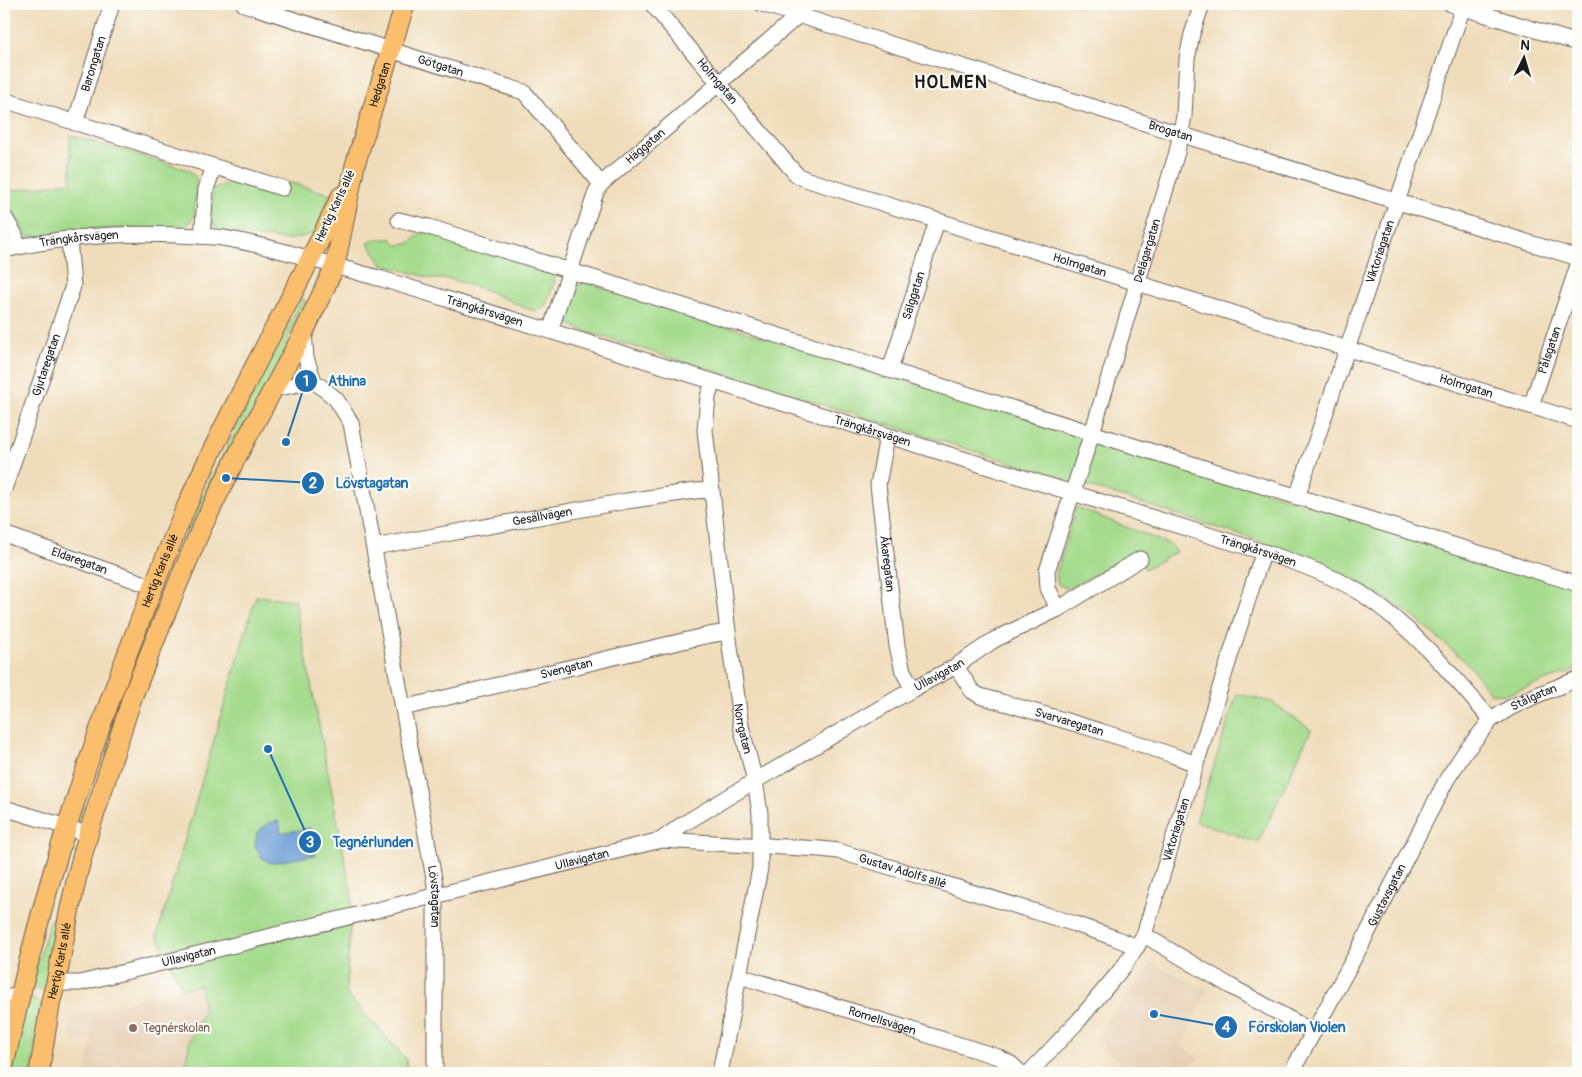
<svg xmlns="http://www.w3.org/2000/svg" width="1582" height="1077" font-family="Pangolin,sans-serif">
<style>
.built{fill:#e6d0b5}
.green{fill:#a5db8d;stroke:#607c54}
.water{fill:#6b9cd5;stroke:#445c78}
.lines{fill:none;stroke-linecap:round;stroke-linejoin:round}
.minor-casing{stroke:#665f53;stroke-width:17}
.major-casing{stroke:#665f53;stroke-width:21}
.minor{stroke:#fff;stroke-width:15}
.major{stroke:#fabe6d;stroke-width:19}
.rail{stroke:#1c1c1c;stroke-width:4}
.education-dot{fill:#8d6e63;stroke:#fdfcf7;stroke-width:2}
.labels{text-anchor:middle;stroke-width:4;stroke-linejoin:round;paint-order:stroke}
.street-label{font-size:12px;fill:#1c1c1c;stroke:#fdfcf7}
.education-label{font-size:12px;fill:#785e54;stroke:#fdfcf7;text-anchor:start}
.district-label{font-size:18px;font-weight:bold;letter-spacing:1px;fill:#1c1c1c;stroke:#fdfcf7}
.leader{fill:none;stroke:#1f6fb2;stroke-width:2}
.callout-dot{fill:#1f6fb2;stroke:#fdfcf7;stroke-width:2}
.mark-label{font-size:15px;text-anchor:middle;font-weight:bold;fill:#fff}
.callout-label{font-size:14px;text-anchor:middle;font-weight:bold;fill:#1f6fb2;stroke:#fdfcf7;stroke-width:4;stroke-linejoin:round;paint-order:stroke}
</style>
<rect width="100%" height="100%" fill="#fdfcf7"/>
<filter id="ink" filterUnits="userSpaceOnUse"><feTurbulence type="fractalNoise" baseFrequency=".02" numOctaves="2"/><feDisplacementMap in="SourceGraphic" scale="10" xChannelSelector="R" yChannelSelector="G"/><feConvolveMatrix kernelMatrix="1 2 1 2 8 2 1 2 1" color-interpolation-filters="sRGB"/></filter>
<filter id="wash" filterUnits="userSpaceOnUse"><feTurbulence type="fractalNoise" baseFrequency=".0096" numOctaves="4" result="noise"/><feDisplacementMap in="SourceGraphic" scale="20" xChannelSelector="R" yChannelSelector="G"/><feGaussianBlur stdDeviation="1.12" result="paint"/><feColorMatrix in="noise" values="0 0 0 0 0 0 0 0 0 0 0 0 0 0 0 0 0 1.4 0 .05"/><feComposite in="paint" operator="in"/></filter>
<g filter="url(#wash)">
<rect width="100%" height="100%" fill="#efdcba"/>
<!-- built -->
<g class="built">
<path d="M 1152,963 L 1208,990 L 1181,1046 L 1199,1057 L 1184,1073 L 1131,1073 L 1094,1039 Z"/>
<path d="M 200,984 L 204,1011 L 190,1041 L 184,1073 L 86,1073 L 92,1038 L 73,1042 L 67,1017 Z"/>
</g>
<!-- green -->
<g class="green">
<path d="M 70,135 L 189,170 L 197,179 L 194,217 L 185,228 L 94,229 L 28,237 L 4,197 L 4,192 L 71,182 Z"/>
<path d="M 232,182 L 283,198 L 288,182 L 330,194 L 316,233 L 288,240 L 220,232 L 211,220 L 213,190 Z"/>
<path d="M 424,231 L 553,272 L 555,281 L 545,307 L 535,311 L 525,308 L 486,290 L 449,279 L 433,279 L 382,264 L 368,243 L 378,239 L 392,239 L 398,245 L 408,244 Z"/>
<path d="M 584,282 L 1578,587 L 1578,669 L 1505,695 L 1490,693 L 1468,664 L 1409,613 L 1344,575 L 1281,548 L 1088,486 L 587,332 L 569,324 L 566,312 L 574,287 Z"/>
<path d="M 302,299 L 306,301 L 290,334 L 281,359 L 172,578 L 167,577 L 210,481 Z"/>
<path d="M 1076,507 L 1171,545 L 1176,552 L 1145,569 L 1134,552 L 1068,589 L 1058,584 L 1056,575 Z"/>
<path d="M 256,596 L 295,600 L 352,897 L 346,993 L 406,1059 L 407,1073 L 184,1073 L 190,1040 L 204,1011 L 200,985 L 182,989 L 157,935 Z"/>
<path d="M 140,642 L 144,644 L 103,753 L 99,752 Z"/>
<path d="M 1237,694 L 1272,702 L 1311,730 L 1258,843 L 1196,821 Z"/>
<path d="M 83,805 L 86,807 L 71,855 L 66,876 L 61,875 Z"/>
<path d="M 56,917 L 44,991 L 30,988 L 50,920 Z"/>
<path d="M 31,999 L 38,1001 L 41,1004 L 32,1073 L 12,1073 L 19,1032 L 27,1001 Z"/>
</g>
<!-- water -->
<path class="water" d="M 279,821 L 281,833 L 310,828 L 315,855 L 271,863 L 262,858 L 255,846 L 257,832 L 268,823 Z"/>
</g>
<g filter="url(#ink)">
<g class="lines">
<!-- minor casing -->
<g class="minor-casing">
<g id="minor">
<path id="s1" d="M 244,4 L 524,92 L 601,184"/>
<path id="s2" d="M 652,4 L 789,166 L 797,175 L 805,179 L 1578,421"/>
<path id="s3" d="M 762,4 L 1578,258"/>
<path d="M 1451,4 L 1578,43"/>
<path d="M 4,100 L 282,188"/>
<path id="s4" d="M 75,123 L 112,4"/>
<path d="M 4,216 L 15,235 L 17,247"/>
<path d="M 399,220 L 429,227 L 1578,584"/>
<path d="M 202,236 L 206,189 L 214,167"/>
<path id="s5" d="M 4,250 C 61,237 119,232 178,235 C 193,236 208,236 223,238 C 277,247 329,265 382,279 L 1273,555 C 1300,564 1337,578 1361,593 C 1412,627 1452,674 1491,720"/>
<path id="s6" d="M 550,331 L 596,192 L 601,184 L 799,15 L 804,4"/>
<path id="s7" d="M 304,332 L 306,358 L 314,381 L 336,399 L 351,423 L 435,884 L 435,1073"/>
<path id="s8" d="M 890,370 L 937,221"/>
<path id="s9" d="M 713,382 L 708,397 L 705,430 L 728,632 L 741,726 L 755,781 L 760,813 L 760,868 L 720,1073"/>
<path d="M 274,389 L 314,381"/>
<path id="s10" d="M 1531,406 L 1578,265"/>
<path id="s11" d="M 887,436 L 878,485 L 897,646 L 903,671 L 913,689"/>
<path id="s12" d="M 4,489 L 73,286 L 69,238"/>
<path id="s13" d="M 1297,497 L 1463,7"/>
<path id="s14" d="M 4,534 L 154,587"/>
<path id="s15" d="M 374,547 L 627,501 L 695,491 L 711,490"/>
<path id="s16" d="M 1058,609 L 1048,588 L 1047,571 L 1092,433 L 1177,152 L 1184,116 L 1187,59 L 1192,34 L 1202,4"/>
<path id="s17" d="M 956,666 L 972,691 L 980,696 C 1053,717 1126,737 1196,764"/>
<path id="s18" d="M 403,708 L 614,657 L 709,635 L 728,632"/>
<path d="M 4,808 L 67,827 L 88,835"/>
<path id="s19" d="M 661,840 L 820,849 L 838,851 L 1072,923 L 1115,938 L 1137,947"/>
<path d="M 1144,935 L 1232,987 L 1313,1032"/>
<path id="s20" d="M 740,976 L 998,1057 L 1011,1064 L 1021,1073"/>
<path id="s21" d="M 56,983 L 80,983 L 661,840 L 680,826 L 755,781 L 913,689 L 956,666 L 994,640 L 1058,609 L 1140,559"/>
<path d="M 4,998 L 20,995"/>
<path id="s22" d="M 1029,1073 L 1079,1020 L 1124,966 L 1144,935 L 1196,764 L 1257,571 L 1264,552"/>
<path id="s23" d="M 1291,1073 L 1359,949 L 1447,779 L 1465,752 L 1491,720 L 1510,708 L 1537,695 L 1578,679"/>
</g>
</g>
<!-- major casing -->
<g class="major-casing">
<g id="major">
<path id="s24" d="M 4,1065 C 21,990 39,915 62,842 C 95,736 134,632 177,529 C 224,415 289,308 341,196"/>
<path id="s25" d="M 39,1073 L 51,1000 L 56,983 L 69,913 L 78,872 L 88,835 L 133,695 L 174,593 L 202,527 L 236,458 L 304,332 L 335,266 L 355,165 L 405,4"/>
</g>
</g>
<!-- minor -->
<use href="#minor" class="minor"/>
<!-- major -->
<use href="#major" class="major"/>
<!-- rail -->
<path class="rail" d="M 1573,1073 L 1578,1064"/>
</g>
</g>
<!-- markers -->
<circle class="education-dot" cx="133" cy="1028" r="5"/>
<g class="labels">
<!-- street labels -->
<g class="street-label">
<text dy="4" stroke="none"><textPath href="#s4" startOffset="62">Barongatan</textPath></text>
<text dy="4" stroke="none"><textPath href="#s1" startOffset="206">Götgatan</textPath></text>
<text dy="4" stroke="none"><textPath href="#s2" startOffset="101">Holmgatan</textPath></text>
<text dy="4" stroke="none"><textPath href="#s25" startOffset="1052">Hedgatan</textPath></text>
<text dy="4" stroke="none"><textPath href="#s3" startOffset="428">Brogatan</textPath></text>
<text dy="4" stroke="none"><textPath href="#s6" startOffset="214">Häggatan</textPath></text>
<text transform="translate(335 206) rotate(-65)" y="4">Hertig Karls allé</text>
<text dy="4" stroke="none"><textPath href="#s5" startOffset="76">Trängkårsvägen</textPath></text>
<text dy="4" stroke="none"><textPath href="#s16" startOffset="376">Delägargatan</textPath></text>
<text dy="4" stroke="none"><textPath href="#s13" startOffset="259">Viktoriagatan</textPath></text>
<text dy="4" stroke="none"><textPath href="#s2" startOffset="521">Holmgatan</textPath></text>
<text dy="4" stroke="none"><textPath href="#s8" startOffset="78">Sälggatan</textPath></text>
<text dy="4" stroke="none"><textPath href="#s5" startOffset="492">Trängkårsvägen</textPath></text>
<text dy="4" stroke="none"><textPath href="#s10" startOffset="59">Pålsgatan</textPath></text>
<text dy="4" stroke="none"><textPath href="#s12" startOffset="131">Gjutaregatan</textPath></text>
<text dy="4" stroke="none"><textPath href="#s2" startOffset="926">Holmgatan</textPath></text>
<text dy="4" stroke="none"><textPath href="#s5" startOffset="898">Trängkårsvägen</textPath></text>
<text dy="4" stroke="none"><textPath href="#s15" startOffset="171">Gesällvägen</textPath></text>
<text dy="4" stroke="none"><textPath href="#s5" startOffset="1302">Trängkårsvägen</textPath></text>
<text dy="4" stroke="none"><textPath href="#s14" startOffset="80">Eldaregatan</textPath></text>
<text dy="4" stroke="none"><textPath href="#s11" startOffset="129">Åkaregatan</textPath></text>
<text dy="4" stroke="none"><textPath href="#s24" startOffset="519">Hertig Karls allé</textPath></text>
<text dy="4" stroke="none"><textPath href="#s18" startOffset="168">Svengatan</textPath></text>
<text dy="4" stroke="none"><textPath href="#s21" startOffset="946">Ullavigatan</textPath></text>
<text dy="4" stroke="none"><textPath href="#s23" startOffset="455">Stålgatan</textPath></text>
<text dy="4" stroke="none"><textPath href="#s17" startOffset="132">Svarvaregatan</textPath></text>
<text dy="4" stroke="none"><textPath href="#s9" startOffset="350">Norrgatan</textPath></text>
<text dy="4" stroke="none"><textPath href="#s22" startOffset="290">Viktoriagatan</textPath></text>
<text dy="4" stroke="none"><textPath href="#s21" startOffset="541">Ullavigatan</textPath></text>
<text dy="4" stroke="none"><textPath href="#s19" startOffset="245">Gustav Adolfs allé</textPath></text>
<text dy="4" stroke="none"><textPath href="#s23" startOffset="202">Gustavsgatan</textPath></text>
<text dy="4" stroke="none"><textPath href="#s7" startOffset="588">Lövstagatan</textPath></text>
<text dy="4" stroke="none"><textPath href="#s21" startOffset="136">Ullavigatan</textPath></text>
<text dy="4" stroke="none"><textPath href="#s25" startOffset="114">Hertig Karls allé</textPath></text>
<text dy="4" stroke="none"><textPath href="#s20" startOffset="149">Romellsvägen</textPath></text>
</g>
<!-- education labels -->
<g class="education-label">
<text x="143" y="1032">Tegnérskolan</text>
</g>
<!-- district labels -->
<g class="district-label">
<text x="951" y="88">HOLMEN</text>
</g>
</g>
<!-- callouts -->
<path class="leader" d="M286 442L306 381M226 478L313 483M268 749L310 842M1154 1014L1226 1027"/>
<g class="callout-dot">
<circle cx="286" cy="442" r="5"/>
<circle cx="226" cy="478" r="5"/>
<circle cx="268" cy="749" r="5"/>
<circle cx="1154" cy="1014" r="5"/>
<circle cx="306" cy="381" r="12"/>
<circle cx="313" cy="483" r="12"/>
<circle cx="310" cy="842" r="12"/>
<circle cx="1226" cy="1027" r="12"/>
</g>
<g class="mark-label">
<text x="306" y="386">1</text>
<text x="313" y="488">2</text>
<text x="310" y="847">3</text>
<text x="1226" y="1032">4</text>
</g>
<g class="callout-label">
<text x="347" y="386">Athina</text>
<text x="372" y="488">Lövstagatan</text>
<text x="373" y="847">Tegnérlunden</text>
<text x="1297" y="1032">Förskolan Violen</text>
</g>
<!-- margin -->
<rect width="1582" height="1077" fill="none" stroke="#fdfcf7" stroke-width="20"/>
<!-- north arrow -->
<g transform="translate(1524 58) rotate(5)" stroke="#fdfcf7" stroke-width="4" paint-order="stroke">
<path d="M0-4L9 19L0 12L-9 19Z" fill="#1c1c1c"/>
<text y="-8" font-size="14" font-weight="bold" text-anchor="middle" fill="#1c1c1c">N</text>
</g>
</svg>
